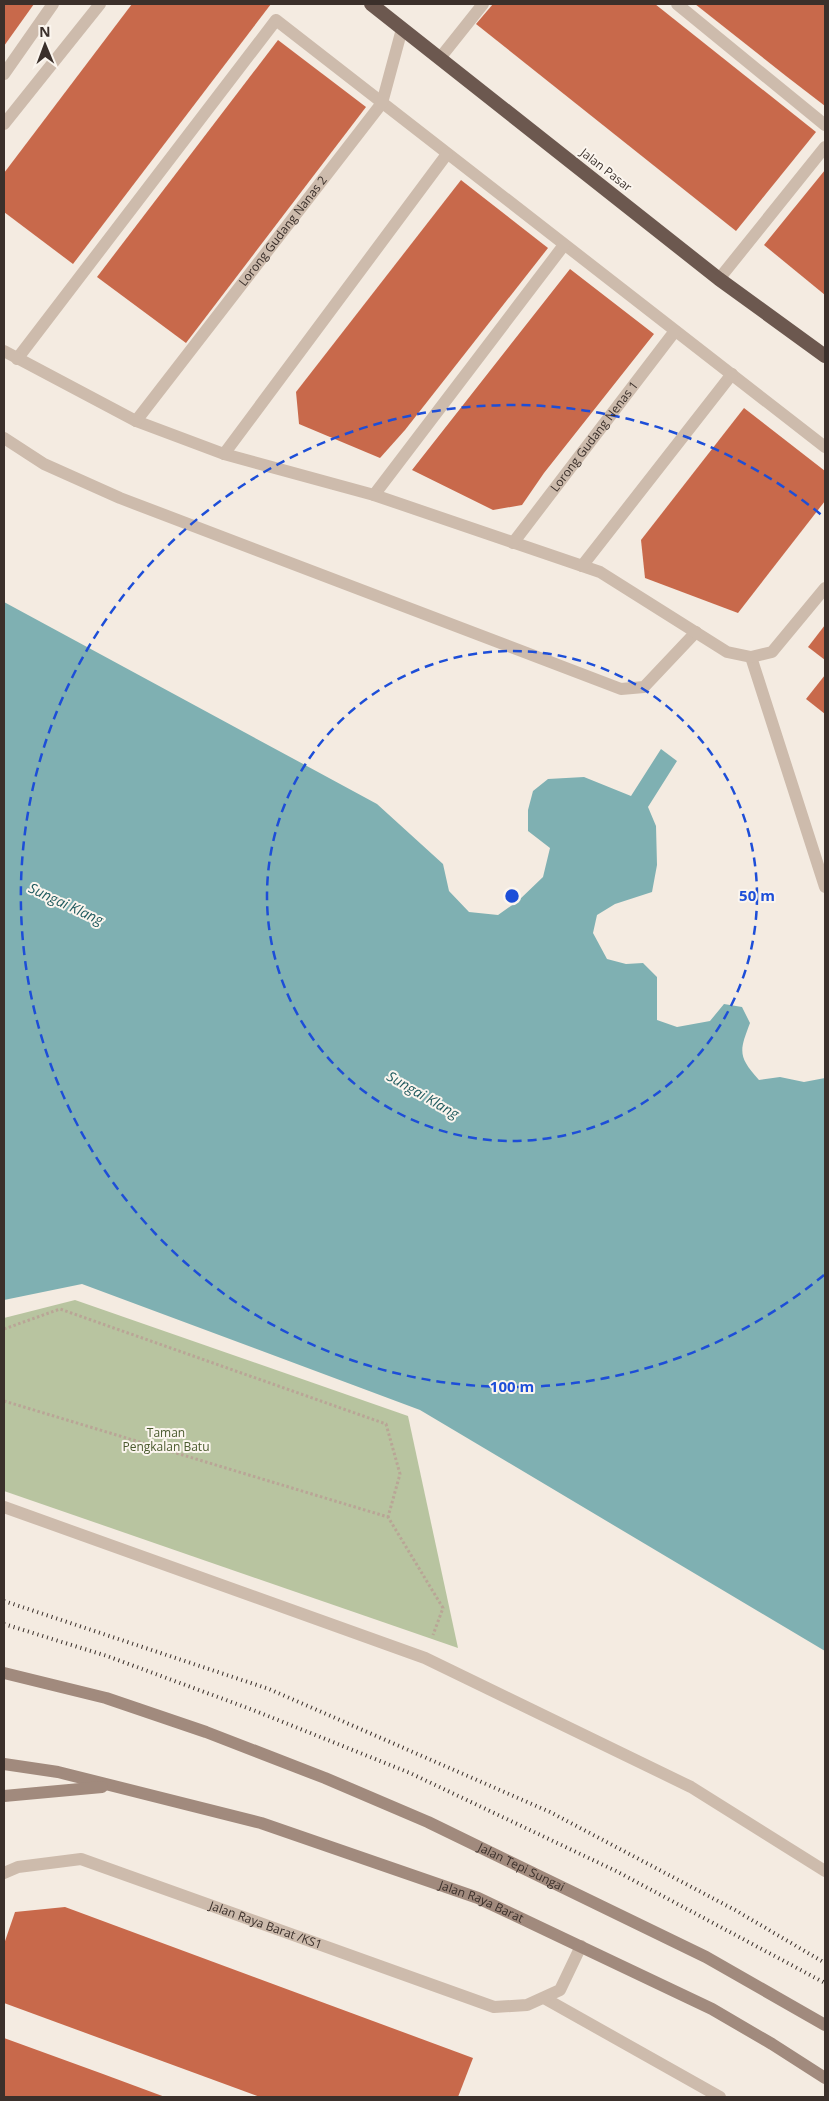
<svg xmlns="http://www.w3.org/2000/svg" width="829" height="2101" font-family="'Open Sans',sans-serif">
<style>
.green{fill:#b8c4a0}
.water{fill:#7fb0b2}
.building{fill:#c8694b}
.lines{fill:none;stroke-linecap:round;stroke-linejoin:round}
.path{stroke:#b9a596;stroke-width:3;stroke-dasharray:2.5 2.5;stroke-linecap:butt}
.service{stroke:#cdbbac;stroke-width:12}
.minor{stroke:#cdbbac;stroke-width:12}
.secondary{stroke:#a18a7d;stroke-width:12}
.trunk{stroke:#6c584f;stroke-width:14}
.rail{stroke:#3b302b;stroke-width:4;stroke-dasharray:1 4;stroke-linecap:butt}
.ring{fill:none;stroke:#1d4ed8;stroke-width:2.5;stroke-dasharray:9 6}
.labels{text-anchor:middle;stroke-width:4;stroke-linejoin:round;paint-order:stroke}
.street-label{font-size:12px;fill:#3b302b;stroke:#fbf5ee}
.park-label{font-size:12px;fill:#4a5a2e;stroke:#fbf5ee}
.water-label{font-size:14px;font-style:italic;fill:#1f5a5e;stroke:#fbf5ee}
.centre{fill:#1d4ed8;stroke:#fbf5ee;stroke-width:2.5}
.ring-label{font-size:15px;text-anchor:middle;font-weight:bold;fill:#1d4ed8;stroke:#fbf5ee;stroke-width:4;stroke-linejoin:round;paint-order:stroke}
</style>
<rect width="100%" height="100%" fill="#f4ebe1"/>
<!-- green -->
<path class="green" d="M 75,1300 L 408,1416 L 458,1648 L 4,1491 L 4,1318 Z"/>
<!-- water -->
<path class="water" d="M 4,602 L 377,804 L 443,864 L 449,891 L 469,912 L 498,915 L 518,901 L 543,877 L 550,848 L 528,831 L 528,810 L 533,791 L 548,779 L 584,777 L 631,796 L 661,749 L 677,761 L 648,807 L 656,826 L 657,865 L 652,892 L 615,904 L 597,915 L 593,933 L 607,959 L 626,964 L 643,963 L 657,977 L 657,1020 L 677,1027 L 710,1021 L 724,1004 L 742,1007 L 750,1023 C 739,1052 738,1056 759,1080 L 780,1077 L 804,1082 L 825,1078 L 825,1651 L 420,1410 L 82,1284 L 4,1300 Z"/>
<!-- building -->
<g class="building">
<path d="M 4,4 L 34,4 L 4,46 Z"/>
<path d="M 132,4 L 271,4 L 73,264 L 4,212 L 4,173 Z"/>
<path d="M 493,4 L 655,4 L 816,132 L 736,231 L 476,24 Z"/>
<path d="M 695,4 L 825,4 L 825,106 L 786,76 Z"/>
<path d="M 278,40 L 366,107 L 186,343 L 97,277 Z"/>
<path d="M 825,170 L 825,295 L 764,245 Z"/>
<path d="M 461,180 L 548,248 L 405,430 L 380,458 L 299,424 L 296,392 Z"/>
<path d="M 570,269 L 654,334 L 544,473 L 522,505 L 493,510 L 412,470 Z"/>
<path d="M 744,408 L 825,471 L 825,501 L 738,613 L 645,578 L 641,540 Z"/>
<path d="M 825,625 L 825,660 L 808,647 Z"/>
<path d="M 825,675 L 825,714 L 806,699 Z"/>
<path d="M 65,1907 L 473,2058 L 458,2097 L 260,2097 L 4,2003 L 4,1944 L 15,1912 Z"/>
<path d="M 4,2038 L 103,2074 L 165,2097 L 4,2097 Z"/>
</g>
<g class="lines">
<!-- path -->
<g class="path">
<path d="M 4,1329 L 60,1309 L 386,1424 L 400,1474 L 388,1517"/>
<path d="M 4,1401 L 388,1517 L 443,1608 L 433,1635"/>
</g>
<!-- service -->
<g class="service">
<path d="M 677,4 L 825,125"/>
<path d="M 440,58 L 483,4"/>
<path d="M 4,74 L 53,4"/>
<path d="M 719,279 L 825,147"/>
<path d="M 17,359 L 276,20 L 825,447"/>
<path d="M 4,438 L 44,464 L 120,498 L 621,689 L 644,687 L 696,632"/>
<path d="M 374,495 L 564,245"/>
<path d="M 751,657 L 825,887"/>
<path d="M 544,1998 L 720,2097"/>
</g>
<!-- minor -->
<g class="minor">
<path d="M 4,124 L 100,4"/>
<path d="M 4,351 L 136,421 L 224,454 L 374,495 L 600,572 L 727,652 L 751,657 L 772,652 L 825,588"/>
<path id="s1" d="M 136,421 L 382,103 L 402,29"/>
<path d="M 224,454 L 447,154"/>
<path id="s2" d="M 513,543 L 675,331"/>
<path d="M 582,566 L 732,374"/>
<path d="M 4,1507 L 425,1658 L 691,1787 L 825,1871"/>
<path id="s3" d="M 4,1873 L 18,1867 L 81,1859 L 494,2007 L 527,2005 L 560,1990 L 581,1946"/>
</g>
<!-- secondary -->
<g class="secondary">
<path id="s4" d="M 4,1673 L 106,1698 L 206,1732 L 325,1778 L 428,1822 L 706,1957 L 825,2025"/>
<path id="s5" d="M 4,1764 L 58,1772 L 261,1823 L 478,1898 L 712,2009 L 772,2044 L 825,2078"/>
<path d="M 4,1796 L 102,1787"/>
</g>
<!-- trunk -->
<path class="trunk" d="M 371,4 L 719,279 L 825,356"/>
<!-- rail -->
<g class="rail">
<path d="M 4,1601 L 269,1689 L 550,1812 L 735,1910 L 825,1963"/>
<path d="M 4,1624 L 107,1656 L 253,1710 L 410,1773 L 616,1871 L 825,1983"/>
</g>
</g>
<!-- distance rings -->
<g class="ring">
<circle cx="512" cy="896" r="245"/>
<path d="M824 1275A491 491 0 1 1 824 517"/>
</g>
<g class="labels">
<!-- street labels -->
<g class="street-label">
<text transform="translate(606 170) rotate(38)" y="4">Jalan Pasar</text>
<text dy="4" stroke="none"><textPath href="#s1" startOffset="240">Lorong Gudang Nanas 2</textPath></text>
<text dy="4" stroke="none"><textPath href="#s2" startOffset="134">Lorong Gudang Nenas 1</textPath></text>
<text dy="4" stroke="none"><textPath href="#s4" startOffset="554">Jalan Tepi Sungai</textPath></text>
<text dy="4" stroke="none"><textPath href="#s5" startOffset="498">Jalan Raya Barat</textPath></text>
<text dy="4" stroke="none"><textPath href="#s3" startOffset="275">Jalan Raya Barat /KS1</textPath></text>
</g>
<!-- park labels -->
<g class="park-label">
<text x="166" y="1437">Taman<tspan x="166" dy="14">Pengkalan Batu</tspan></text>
</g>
<!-- water labels -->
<g class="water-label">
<text transform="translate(66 904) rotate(25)" y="5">Sungai Klang</text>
<text transform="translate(423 1095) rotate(30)" y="5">Sungai Klang</text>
</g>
</g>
<circle cx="512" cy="896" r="8" class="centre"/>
<g class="ring-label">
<text x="757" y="901">50 m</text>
<text x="512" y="1392">100 m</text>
</g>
<!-- border -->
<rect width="829" height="2101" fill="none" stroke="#3b302b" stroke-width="10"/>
<!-- north arrow -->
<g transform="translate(45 45) rotate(359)" stroke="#fbf5ee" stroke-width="4" paint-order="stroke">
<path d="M0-4L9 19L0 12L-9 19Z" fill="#3b302b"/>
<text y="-8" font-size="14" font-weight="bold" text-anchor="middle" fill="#3b302b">N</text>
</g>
</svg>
